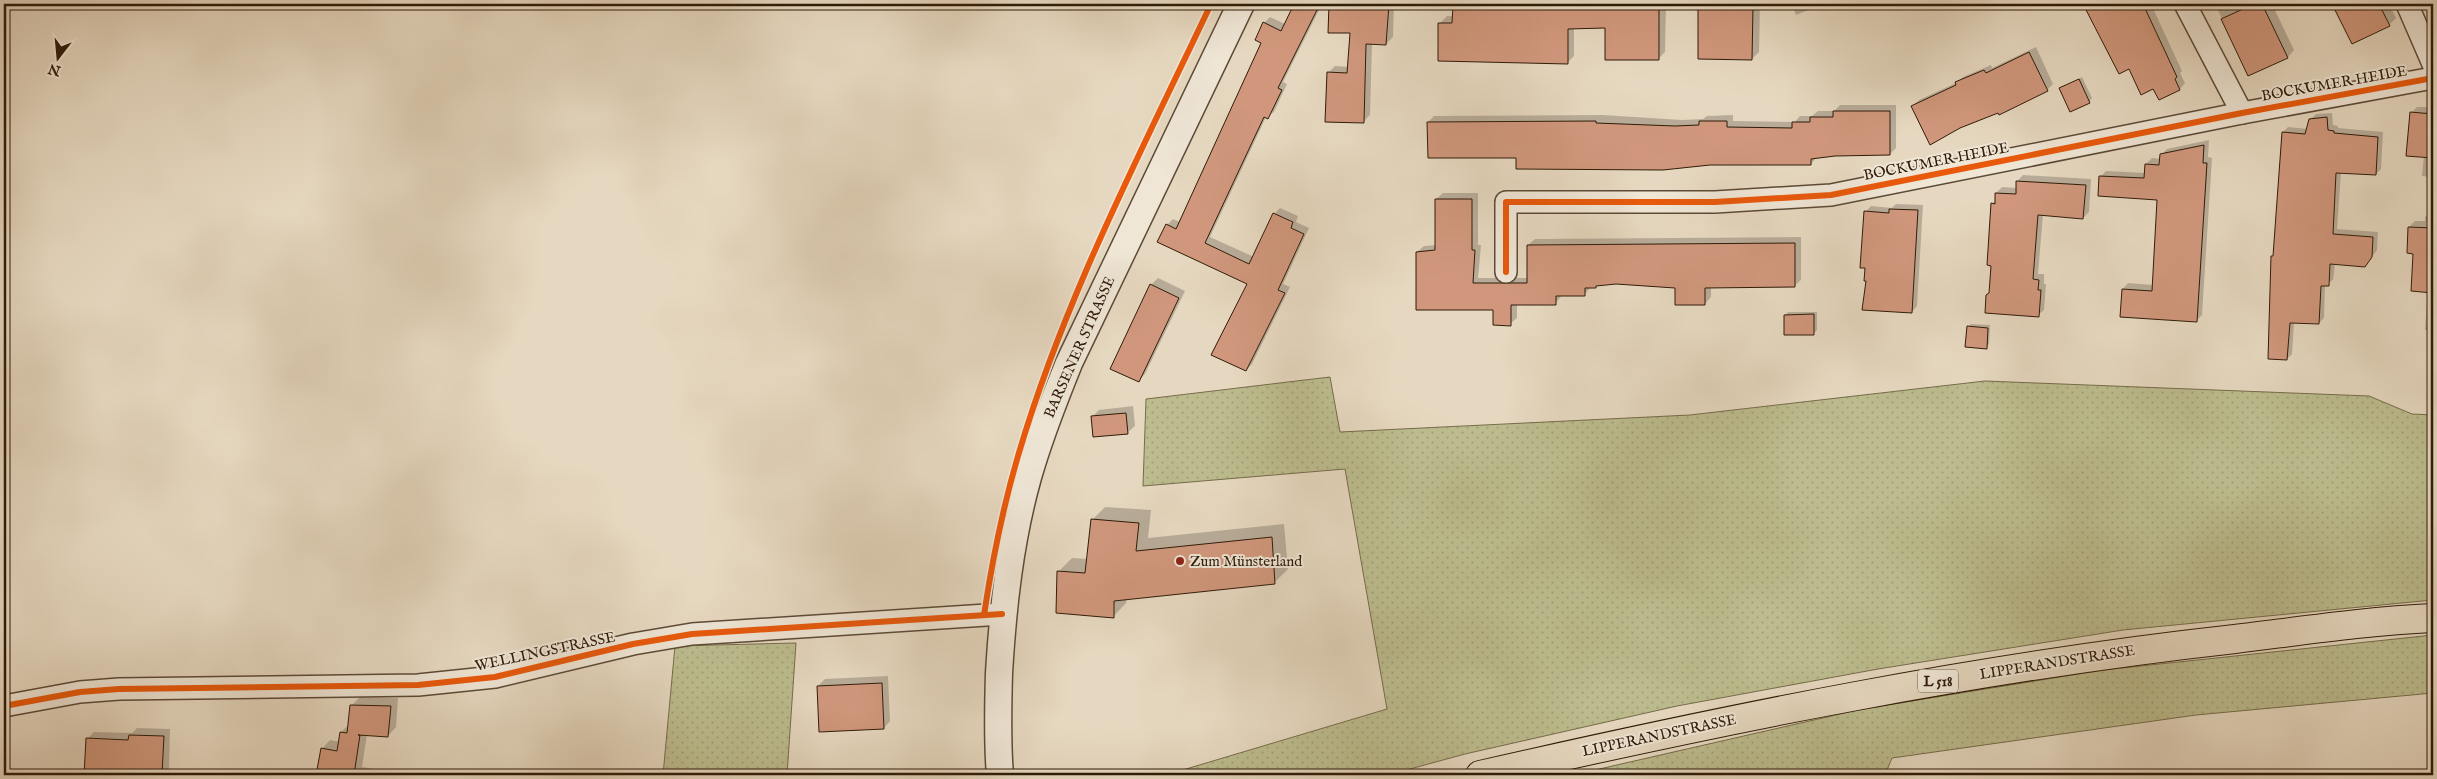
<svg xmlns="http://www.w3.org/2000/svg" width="2437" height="779" font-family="'IM FELL English',serif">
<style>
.grass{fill:url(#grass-dots);stroke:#766c4b}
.shadow{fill:#0003}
.building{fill:#d0977c;stroke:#2f1b08}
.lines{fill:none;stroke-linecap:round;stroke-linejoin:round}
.minor-casing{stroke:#5d4a36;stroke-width:24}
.tertiary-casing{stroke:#5d4a36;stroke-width:29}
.primary-casing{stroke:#2f1b08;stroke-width:30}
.minor{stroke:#efe6d6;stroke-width:21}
.tertiary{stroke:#efe6d6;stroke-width:26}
.primary{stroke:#e6d8c0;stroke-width:28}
.cycleway-casing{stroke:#efe6d6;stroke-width:9}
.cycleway{stroke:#e8590c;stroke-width:6}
.poi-dot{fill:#8f2418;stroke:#efe6d6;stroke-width:2}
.labels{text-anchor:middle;stroke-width:4;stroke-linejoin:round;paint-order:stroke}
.shield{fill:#efe6d6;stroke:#695846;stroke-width:1}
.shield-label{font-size:14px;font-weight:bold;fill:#2f1b08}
.street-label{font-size:15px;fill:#2f1b08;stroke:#efe6d6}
.poi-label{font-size:15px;fill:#2f1b08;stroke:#efe6d6;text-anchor:start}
</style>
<defs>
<pattern id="grass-dots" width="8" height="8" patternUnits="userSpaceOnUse" patternTransform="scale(1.25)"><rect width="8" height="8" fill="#bcbc8e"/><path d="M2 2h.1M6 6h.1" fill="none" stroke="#a2a179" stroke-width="1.8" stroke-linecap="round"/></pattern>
</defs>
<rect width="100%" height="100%" fill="#e6d8c0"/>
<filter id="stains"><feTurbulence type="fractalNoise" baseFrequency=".004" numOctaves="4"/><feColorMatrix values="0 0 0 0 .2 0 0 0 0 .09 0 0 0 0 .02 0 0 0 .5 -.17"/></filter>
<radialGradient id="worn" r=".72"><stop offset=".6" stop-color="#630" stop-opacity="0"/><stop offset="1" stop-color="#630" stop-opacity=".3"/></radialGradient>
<!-- grass -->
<g class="grass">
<path d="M 1330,377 L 1340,432 L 1690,415 L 1985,381 L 2369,396 L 2412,414 L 2433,415 L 2433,600 L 2123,630 L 1878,669 L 1677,706 L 1465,754 L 1388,775 L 1166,775 L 1387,709 L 1345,469 L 1143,486 L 1146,399 Z"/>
<path d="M 2433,635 L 2433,693 L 2196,715 L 1892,758 L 1885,775 L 1573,775 L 1862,709 L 2103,670 Z"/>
<path d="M 796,643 L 787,775 L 663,775 L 675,646 Z"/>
</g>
<!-- shadow -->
<g class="shadow">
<path d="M 1295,4 L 1322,4 L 1283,82 L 1287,84 L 1274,112 L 1266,117 L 1210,237 L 1254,257 L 1274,214 L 1280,208 L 1298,216 L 1296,222 L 1309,228 L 1283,284 L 1290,287 L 1252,364 L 1246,370 L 1249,284 L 1167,225 L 1173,219 L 1180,222 L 1262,43 L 1264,23 L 1270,17 L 1285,24 Z"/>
<path d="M 1332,4 L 1394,4 L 1393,37 L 1386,44 L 1372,44 L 1370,115 L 1363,122 L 1328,73 L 1335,66 L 1349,67 L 1351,32 L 1330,5 Z"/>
<path d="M 1455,4 L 1666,4 L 1665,52 L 1658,59 L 1606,26 L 1574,27 L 1574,56 L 1567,63 L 1520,63 L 1520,61 L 1440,23 L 1447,16 L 1454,16 Z"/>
<path d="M 1701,4 L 1760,4 L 1759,52 L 1752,59 L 1699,5 Z"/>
<path d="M 1792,4 L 1823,4 L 1796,15 Z"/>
<path d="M 2089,4 L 2151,4 L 2182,71 L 2180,73 L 2185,83 L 2180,89 L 2159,98 L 2154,87 L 2129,68 L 2086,6 Z"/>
<path d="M 2215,4 L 2272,4 L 2294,50 L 2288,57 L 2249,75 Z"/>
<path d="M 2333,4 L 2389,4 L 2396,18 L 2389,25 L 2352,43 Z"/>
<path d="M 2036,47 L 2053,84 L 2047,90 L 1913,106 L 1919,100 L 1958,82 L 1963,77 L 1991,65 L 1992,68 Z"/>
<path d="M 2082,77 L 2092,98 L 2089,102 L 2060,88 Z"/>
<path d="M 1840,105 L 1896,105 L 1896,148 L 1890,154 L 1835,154 L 1817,157 L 1811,164 L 1517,156 L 1428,122 L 1434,116 L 1602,115 L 1682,120 L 1703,119 L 1707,116 L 1733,115 L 1733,121 L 1795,122 L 1800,116 L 1812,116 L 1818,111 L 1834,111 Z"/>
<path d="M 2417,107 L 2433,107 L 2433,331 L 2425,330 L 2428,291 L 2414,253 L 2409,227 L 2415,221 L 2425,221 L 2425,217 L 2430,212 L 2432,177 L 2422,176 L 2424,156 L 2411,113 Z"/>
<path d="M 2332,113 L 2333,125 L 2338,126 L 2338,128 L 2383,132 L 2381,169 L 2376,174 L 2341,172 L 2337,229 L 2378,232 L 2377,250 L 2370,260 L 2335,263 L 2333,280 L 2325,285 L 2324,318 L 2319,323 L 2294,322 L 2292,354 L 2287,359 L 2275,255 L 2283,132 L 2288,127 L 2308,129 L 2310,120 L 2316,114 Z"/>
<path d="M 2209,140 L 2208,157 L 2212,158 L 2202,315 L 2196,321 L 2123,289 L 2128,283 L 2153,285 L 2158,199 L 2100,177 L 2106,171 L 2145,173 L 2146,164 L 2152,158 L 2161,159 L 2161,155 L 2167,149 Z"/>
<path d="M 2023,175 L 2091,179 L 2089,212 L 2083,218 L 2043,214 L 2038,274 L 2044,274 L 2044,284 L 2046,284 L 2044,310 L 2038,315 L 1990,292 L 1992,204 L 1996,200 L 1996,193 L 2002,187 L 2017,188 L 2017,181 Z"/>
<path d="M 1443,193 L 1478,193 L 1478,245 L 1481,245 L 1478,278 L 1528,278 L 1528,245 L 1535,239 L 1801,237 L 1801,280 L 1794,286 L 1711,287 L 1711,297 L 1705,304 L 1676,287 L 1616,283 L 1591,287 L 1584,295 L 1562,295 L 1555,304 L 1517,304 L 1517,318 L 1510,324 L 1494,309 L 1417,252 L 1424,246 L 1437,245 L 1436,199 Z"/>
<path d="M 1896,204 L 1923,205 L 1917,306 L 1912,312 L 1868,279 L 1865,212 L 1871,206 L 1892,208 Z"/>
<path d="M 1158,278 L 1185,291 L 1145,374 L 1138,381 L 1151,285 Z"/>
<path d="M 1788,312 L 1817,312 L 1817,330 L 1814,333 L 1785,315 Z"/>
<path d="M 1971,324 L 1990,325 L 1989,344 L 1986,347 L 1968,327 Z"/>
<path d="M 1133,406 L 1135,426 L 1128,432 L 1092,417 L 1099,410 Z"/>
<path d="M 1105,507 L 1151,510 L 1148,538 L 1284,524 L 1288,569 L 1274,583 L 1127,598 L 1126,603 L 1113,617 L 1059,571 L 1072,558 L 1088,559 L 1092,520 Z"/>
<path d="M 888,676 L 890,721 L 884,728 L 818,686 L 825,679 Z"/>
<path d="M 360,697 L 398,698 L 396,727 L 388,736 L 367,734 L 362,767 L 408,775 L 317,775 L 322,749 L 330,740 L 340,742 L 341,732 L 350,724 L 351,706 Z"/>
<path d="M 137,728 L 170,729 L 169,769 L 162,775 L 86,775 L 87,739 L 94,732 L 132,733 Z"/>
</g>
<!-- building -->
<g class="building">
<path d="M 1294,4 L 1320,4 L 1278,88 L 1282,90 L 1268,119 L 1264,117 L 1205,243 L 1249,264 L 1273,213 L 1293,222 L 1291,228 L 1304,234 L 1278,290 L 1285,293 L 1246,371 L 1211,355 L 1247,284 L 1157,242 L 1166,224 L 1176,229 L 1261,43 L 1255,40 L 1263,22 L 1281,31 Z"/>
<path d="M 1329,4 L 1389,4 L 1386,45 L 1366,44 L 1364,123 L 1325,122 L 1327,72 L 1347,73 L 1350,33 L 1328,33 Z"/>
<path d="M 2083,4 L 2143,4 L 2177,77 L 2175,79 L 2180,90 L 2159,100 L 2153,89 L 2141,95 L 2129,69 L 2119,74 Z"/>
<path d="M 2254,4 L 2262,4 L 2288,58 L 2248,76 L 2221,19 Z"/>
<path d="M 2332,4 L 2379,4 L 2390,26 L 2352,44 Z"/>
<path d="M 1453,5 L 1659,8 L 1659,60 L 1605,60 L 1605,28 L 1568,29 L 1568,64 L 1438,61 L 1438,23 L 1452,23 Z"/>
<path d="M 1698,5 L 1753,6 L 1752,60 L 1698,59 Z"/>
<path d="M 2029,52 L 2048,91 L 1999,115 L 1998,113 L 1960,128 L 1930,145 L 1911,106 L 1956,85 L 1955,82 L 1984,70 L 1986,73 Z"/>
<path d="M 2079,79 L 2090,103 L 2070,112 L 2059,88 Z"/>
<path d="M 1833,111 L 1890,111 L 1890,155 L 1835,156 L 1811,159 L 1811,165 L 1710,165 L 1663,170 L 1516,169 L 1516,158 L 1428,158 L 1427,122 L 1596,121 L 1596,123 L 1675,126 L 1699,125 L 1699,121 L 1727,121 L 1727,127 L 1792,128 L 1792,122 L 1810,122 L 1810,117 L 1833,117 Z"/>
<path d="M 2410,112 L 2433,114 L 2433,158 L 2406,156 Z"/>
<path d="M 2327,117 L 2328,130 L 2334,131 L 2334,133 L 2378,137 L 2376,175 L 2336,173 L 2333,234 L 2373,237 L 2372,257 L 2365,267 L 2330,264 L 2329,286 L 2321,286 L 2319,324 L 2290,323 L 2287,360 L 2268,359 L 2271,256 L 2273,256 L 2282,132 L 2305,134 L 2309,119 Z"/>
<path d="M 2204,145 L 2203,163 L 2207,163 L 2197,322 L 2120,317 L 2122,289 L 2152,291 L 2157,200 L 2098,196 L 2099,176 L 2144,178 L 2145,164 L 2159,165 L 2160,154 Z"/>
<path d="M 2016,181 L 2086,185 L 2083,219 L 2038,215 L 2033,279 L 2039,280 L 2038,290 L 2041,290 L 2039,317 L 1985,313 L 1986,295 L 1989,293 L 1991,266 L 1987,265 L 1991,203 L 1995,204 L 1995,193 L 2016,194 Z"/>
<path d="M 1435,199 L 1472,199 L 1472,250 L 1475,250 L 1473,283 L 1527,283 L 1527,245 L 1795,243 L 1795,287 L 1705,288 L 1705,305 L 1675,305 L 1675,288 L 1616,284 L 1596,286 L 1596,288 L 1585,288 L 1585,296 L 1556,296 L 1556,305 L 1511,305 L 1511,326 L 1493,325 L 1493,310 L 1416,310 L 1416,252 L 1435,250 Z"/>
<path d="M 1889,209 L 1918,210 L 1912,313 L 1862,310 L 1866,281 L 1864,281 L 1865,268 L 1860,268 L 1864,211 L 1889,213 Z"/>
<path d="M 2408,227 L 2433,228 L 2433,293 L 2411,291 L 2413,254 L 2407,253 Z"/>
<path d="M 1150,284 L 1179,298 L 1139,382 L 1110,369 Z"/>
<path d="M 1814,314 L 1814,335 L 1784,335 L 1784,315 Z"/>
<path d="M 1967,326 L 1988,328 L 1987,349 L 1965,347 Z"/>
<path d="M 1126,413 L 1128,434 L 1093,437 L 1091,416 Z"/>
<path d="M 1091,519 L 1139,523 L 1136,551 L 1272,537 L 1275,584 L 1114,601 L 1114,618 L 1056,613 L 1057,571 L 1085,573 Z"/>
<path d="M 882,683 L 884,729 L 819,732 L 817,686 Z"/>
<path d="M 350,705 L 391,706 L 388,737 L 358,735 L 360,735 L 354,775 L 316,775 L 321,748 L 337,751 L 340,732 L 347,733 Z"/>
<path d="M 129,735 L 164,736 L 162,775 L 84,775 L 86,738 L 128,740 Z"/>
</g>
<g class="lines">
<!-- minor casing -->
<g class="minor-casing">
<g id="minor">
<path d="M 2185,4 L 2242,113"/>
<path d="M 2407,4 L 2433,64"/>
<path d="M 1506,272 L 1506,202 L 1715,202 L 1831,195 L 2242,113 L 2433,78"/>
<path d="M 4,706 L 80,692 L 119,689 L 418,685 L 495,677 L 633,644 L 692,634 L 1002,614"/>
</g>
</g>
<!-- tertiary casing -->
<g class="tertiary-casing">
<path id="tertiary" d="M 1000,775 C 997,741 998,707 999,673 C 1003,607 1010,541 1028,477 C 1039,438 1054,400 1069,363 L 1241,4"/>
</g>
<!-- primary casing -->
<g class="primary-casing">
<path id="primary" d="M 1480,775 C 1730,718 1980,667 2235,639 C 2301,631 2367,621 2433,618"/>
</g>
<!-- minor -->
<use href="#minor" class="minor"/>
<!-- tertiary -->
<use href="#tertiary" class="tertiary"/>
<!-- primary -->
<use href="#primary" class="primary"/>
<!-- cycleway casing -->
<g class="cycleway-casing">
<g id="cycleway">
<path d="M 1506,272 L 1506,202 L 1715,202 L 1831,195 L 2242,113 L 2433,78"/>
<path d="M 984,615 C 992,562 1003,507 1018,456 C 1064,299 1141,152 1211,4"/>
<path d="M 4,706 L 80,692 L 119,689 L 418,685 L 495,677 L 633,644 L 692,634 L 1002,614"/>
</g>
</g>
<!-- cycleway -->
<use href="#cycleway" class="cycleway"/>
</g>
<!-- markers -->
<circle class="poi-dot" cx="1180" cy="561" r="5"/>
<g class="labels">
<!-- shield labels -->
<rect class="shield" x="1918" y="669.5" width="40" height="23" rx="4"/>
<g class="shield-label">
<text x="1938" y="686">L 518</text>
</g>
<!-- street labels -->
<g class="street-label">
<text transform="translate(2334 83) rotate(-10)" y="5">BOCKUMER HEIDE</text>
<text transform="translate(1936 161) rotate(-11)" y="5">BOCKUMER HEIDE</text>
<text transform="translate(1079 347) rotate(-66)" y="5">BARSENER STRASSE</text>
<text transform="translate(545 651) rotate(-12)" y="5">WELLINGSTRASSE</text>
<text transform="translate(2057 662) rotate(-9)" y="5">LIPPERANDSTRASSE</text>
<text transform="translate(1659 735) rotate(-12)" y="5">LIPPERANDSTRASSE</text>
</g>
<!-- poi labels -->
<g class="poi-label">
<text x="1190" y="566">Zum Münsterland</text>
</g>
</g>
<!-- margin -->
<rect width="2437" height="779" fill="none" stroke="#e6d8c0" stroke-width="20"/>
<rect x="5" y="5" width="2427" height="769" fill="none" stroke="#2f1b08" stroke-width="2.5"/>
<rect x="10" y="10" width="2417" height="759" fill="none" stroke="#2f1b08"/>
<!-- north arrow -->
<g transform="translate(58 58) rotate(196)" stroke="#efe6d6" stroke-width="4" paint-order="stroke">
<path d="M0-4L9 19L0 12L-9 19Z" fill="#2f1b08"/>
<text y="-8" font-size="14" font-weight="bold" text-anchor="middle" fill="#2f1b08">N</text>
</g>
<rect width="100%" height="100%" filter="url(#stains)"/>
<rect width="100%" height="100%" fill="url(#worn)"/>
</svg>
